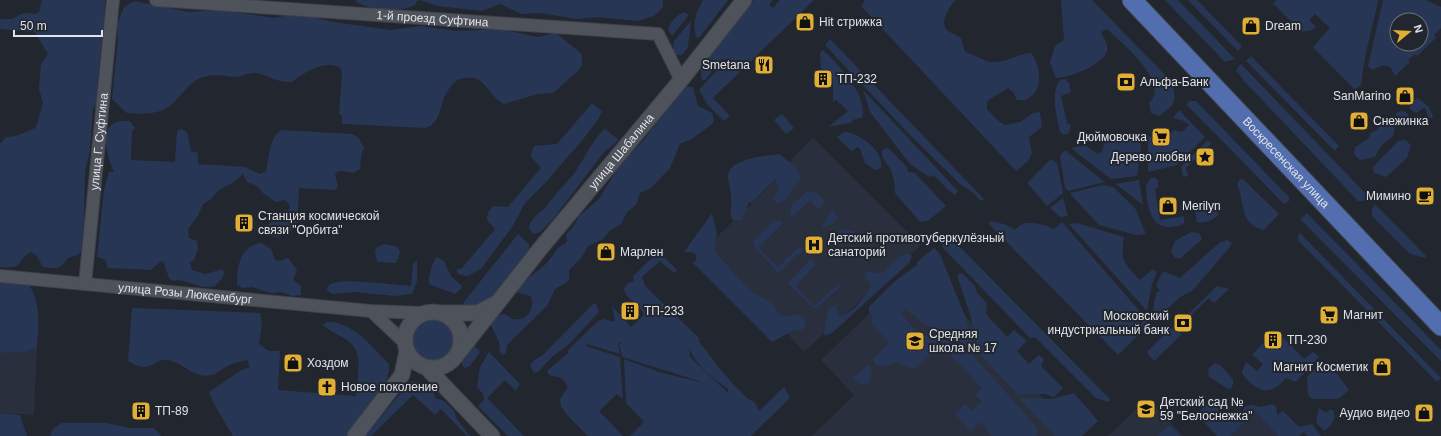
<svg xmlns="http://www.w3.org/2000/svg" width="1441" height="436" font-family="Arial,sans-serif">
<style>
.built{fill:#292f3c}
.green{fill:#283655;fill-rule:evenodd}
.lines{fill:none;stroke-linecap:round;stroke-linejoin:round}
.minor-casing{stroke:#3f4248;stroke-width:14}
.tertiary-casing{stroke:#3f4248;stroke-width:17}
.primary-casing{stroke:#3f4248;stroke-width:21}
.minor{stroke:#4e525b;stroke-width:12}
.tertiary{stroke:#4e525b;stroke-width:15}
.primary{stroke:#526eae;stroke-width:19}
.labels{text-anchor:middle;stroke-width:4;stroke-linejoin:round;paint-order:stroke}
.street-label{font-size:12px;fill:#e1e3e8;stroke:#22262e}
.poi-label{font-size:12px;fill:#e1e3e8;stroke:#22262e;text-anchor:start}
</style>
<rect width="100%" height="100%" fill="#22262e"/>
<!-- built -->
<g class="built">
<path d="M 813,138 L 921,245 L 804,352 L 707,246 L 764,192 L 793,158 Z"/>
<path d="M 918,266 L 1044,399 L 1058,436 L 812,436 L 854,395 L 821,360 Z"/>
<path d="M 37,347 L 34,415 L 0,413 L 0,353 L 25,352 Z"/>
<path d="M 1147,399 L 1183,436 L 1108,436 Z"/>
<path d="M 1255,412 L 1278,436 L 1231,436 Z"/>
</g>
<!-- green -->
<g class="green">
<path d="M 42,0 L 105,0 C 105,32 97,64 97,96 L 98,100 L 93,109 L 90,151 L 85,171 L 84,220 L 81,252 L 77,255 L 68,258 C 58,271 58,268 43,267 L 36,255 L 31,252 C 15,261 26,269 0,267 L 0,144 L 6,137 L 16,136 L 35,128 L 37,124 L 43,103 L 39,89 L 41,64 L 48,54 L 34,31 L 30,32 L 0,29 L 0,19 L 12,19 L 23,13 L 36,14 L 39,12 Z"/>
<path d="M 355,0 L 663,0 L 663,7 L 654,16 L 638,21 L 598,17 L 576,19 L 541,13 L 521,14 L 500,4 L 482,11 L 438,6 L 419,0 C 416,2 416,5 413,6 C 400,12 365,11 355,0 Z"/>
<path d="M 703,0 L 728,0 L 699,38 L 696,37 C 692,21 696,13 703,0 Z"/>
<path d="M 754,0 L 773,0 L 769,5 L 773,8 L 780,0 L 814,0 L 713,98 L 730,116 L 724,121 L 708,105 L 699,90 L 726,60 L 722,59 L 705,80 L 702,80 L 700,66 Z"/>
<path d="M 865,0 L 955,0 C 950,8 939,20 947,30 C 950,33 957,35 961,38 L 965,52 C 973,54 979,58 986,61 C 999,66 1017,54 1031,53 C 1038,61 1042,78 1037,89 C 1035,94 1030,97 1026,100 L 1017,100 L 1014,93 L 1008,88 L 987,101 L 987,109 L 998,121 L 1005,125 L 1020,122 L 1033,113 L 1040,112 L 1042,127 L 1029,137 L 1032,153 L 1028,161 L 1016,171 L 861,6 Z"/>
<path d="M 1061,0 L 1092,0 L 1172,82 C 1176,101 1177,104 1159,116 L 1151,113 L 1149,103 C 1172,84 1121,42 1107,29 L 1101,32 C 1102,36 1106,41 1107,46 C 1111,63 1069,78 1056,78 L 1050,62 L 1055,46 L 1064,40 Z"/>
<path d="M 1165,0 L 1178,0 L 1235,59 L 1225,62 Z"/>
<path d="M 1188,0 L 1197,0 L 1242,46 L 1238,51 Z"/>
<path d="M 1277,0 L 1377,0 L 1378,2 L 1365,57 L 1361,86 L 1354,89 L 1313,47 L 1330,28 L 1315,14 L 1309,20 L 1316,27 L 1312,30 L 1301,32 L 1273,3 Z"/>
<path d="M 1383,0 L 1426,0 L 1441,7 L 1441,28 L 1434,35 L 1436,38 L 1417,56 L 1415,54 L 1408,60 L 1410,62 L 1395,76 L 1390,67 L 1382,65 L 1373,70 L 1368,66 ZM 1397,20 L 1421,20 L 1421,44 L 1397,44 Z"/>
<path d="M 134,1 L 189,12 L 222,10 L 274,18 L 289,15 L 309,16 L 333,22 L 391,30 L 421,26 L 456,31 L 499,29 L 538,37 L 556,33 L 582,54 L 582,65 L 579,70 L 553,93 L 538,94 L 504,104 C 483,92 486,70 457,80 C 450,86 444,95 442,104 C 438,115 438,124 425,128 L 342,124 L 342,115 L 339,115 L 342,73 L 340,68 C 324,59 304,73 292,82 C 277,83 270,76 257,73 C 250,72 243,76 236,77 C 227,77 217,74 208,76 C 188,79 183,97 168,107 C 157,115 140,114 127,113 L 112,99 L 118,39 L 117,25 L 124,7 Z"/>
<path d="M 684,12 L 689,15 L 672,36 L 668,30 C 671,21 675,16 684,12 Z"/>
<path d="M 691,21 L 688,47 L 682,55 L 676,55 L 673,49 L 674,41 Z"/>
<path d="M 830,39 L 984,199 L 981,201 L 970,190 L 961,185 L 910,135 L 825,45 Z"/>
<path d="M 823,50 C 837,63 869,96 862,118 L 855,119 L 850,123 L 828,127 L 848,111 L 836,100 L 833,102 L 833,82 L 821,69 L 820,53 Z"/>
<path d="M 1251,56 L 1339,146 L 1335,151 L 1246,61 Z"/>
<path d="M 1241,64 L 1369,197 L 1363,201 L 1358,201 L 1244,81 L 1236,70 Z"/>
<path d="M 1065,79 L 1069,83 L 1071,92 L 1061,96 L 1067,123 L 1071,125 L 1069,133 L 1064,135 L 1060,132 C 1057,117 1050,93 1060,80 Z"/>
<path d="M 686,87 L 693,87 L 698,106 L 712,113 L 714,121 L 712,124 L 692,139 L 680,144 L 670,168 L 651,188 L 640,193 L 636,205 L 627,212 L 621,224 L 611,230 L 603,239 L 588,246 L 582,257 L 569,270 L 569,279 L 567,282 L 555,289 L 547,306 L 507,345 L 506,353 L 503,355 L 500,353 L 499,342 L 491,325 L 495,317 L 502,314 C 507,314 509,318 513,319 C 526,322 533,311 532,299 L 530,296 L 518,293 L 517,290 L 519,286 L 547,263 L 558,248 L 567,242 L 566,235 L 573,227 L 579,216 L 599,199 L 621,163 L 643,141 L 671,103 Z"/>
<path d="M 863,90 L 958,191 L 955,195 L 948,190 L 934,175 L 929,177 L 910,164 L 870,112 Z"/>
<path d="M 1418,98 L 1429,107 L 1433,116 L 1432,118 L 1428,117 L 1426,109 L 1424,108 L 1416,113 L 1410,109 L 1410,103 Z"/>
<path d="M 1190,101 L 1196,101 L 1285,193 L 1289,197 L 1289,201 L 1284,204 L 1186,104 Z"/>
<path d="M 592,103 L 602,111 L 598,120 L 584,138 L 546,182 L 525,203 L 512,227 L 481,269 L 467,276 L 458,274 L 456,270 L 462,268 L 495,229 L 487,220 C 487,213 489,210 494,206 L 508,207 L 541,168 L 531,157 L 532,151 L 534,146 L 557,144 Z"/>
<path d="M 1179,110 L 1205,137 L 1177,165 L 1148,172 L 1148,137 L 1156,135 L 1164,141 L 1174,130 L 1182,132 L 1189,125 L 1184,121 L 1173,118 Z"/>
<circle cx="1402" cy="118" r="7"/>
<path d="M 782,114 L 794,128 L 786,134 L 774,120 Z"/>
<path d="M 119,121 L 130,121 L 135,128 L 132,131 L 131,160 L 175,162 L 177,131 L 181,129 L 187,132 L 191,151 L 198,153 L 198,164 L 245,167 L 260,174 L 266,171 C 269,158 269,137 282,130 L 352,134 L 358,137 L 364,148 L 361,156 L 360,169 L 353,173 L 341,171 L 337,172 L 335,175 L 338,187 L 335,190 L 299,188 L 297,228 L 278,237 L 270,236 L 268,226 L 274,217 L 288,213 L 290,206 L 285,200 L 276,202 L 263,193 L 257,186 L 247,182 L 243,174 L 234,182 L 219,190 L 210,200 L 203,204 L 198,216 L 188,229 L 189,238 L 197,241 L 198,249 L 194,260 L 190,262 L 192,270 L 205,274 L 223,269 C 226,277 220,280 215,286 C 199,291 187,277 172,281 L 169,278 L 164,263 L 161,261 L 151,270 L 107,268 L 106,260 L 97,257 L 104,190 L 109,172 L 114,172 C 108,159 97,127 119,121 Z"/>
<path d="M 1387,123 L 1393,125 C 1397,136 1391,137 1384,143 C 1380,146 1378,152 1375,157 L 1360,160 L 1354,154 L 1355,147 L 1368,139 L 1371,133 L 1377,130 L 1381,125 Z"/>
<path d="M 605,129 L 619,140 L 604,152 L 553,219 L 540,232 L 534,234 L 529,229 C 529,218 543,212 549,203 C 557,191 568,182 576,171 C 586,156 592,140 605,129 Z"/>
<path d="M 844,132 C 858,132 885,151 881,168 L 875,170 L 865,163 L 860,149 L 858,147 L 851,151 L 837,137 Z"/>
<path d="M 1135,138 L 1139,140 L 1141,146 L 1137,176 L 1111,179 L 1072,149 L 1074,147 L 1086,146 L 1098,154 L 1102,152 L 1104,144 C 1115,141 1124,142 1135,138 Z"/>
<path d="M 1208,140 L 1211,144 L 1186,168 L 1188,176 L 1183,177 L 1181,167 Z"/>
<path d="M 1405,140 L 1411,145 L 1407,158 L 1386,177 L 1374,173 L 1373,167 L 1398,141 Z"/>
<path d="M 888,148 L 907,167 L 908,172 L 915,173 L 946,206 L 928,221 L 920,222 L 895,193 L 894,180 L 891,170 L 882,157 L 882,150 Z"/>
<path d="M 1064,151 L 1066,151 L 1105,182 L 1068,191 L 1065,187 L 1060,156 Z"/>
<path d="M 779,154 C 785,159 803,170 800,180 C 800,183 794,185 792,189 C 789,196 785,201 777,204 L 774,200 L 774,197 L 779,190 L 775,179 L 752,203 L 749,202 L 742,220 L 733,220 C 728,213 733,205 731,197 C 731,189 728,182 728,176 C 729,158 766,156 779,154 Z"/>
<path d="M 1051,159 L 1057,163 L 1063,193 L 1047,206 L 1027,183 Z"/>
<path d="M 1151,178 L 1155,178 L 1158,180 L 1158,188 L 1155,189 L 1160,220 L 1184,216 L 1184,223 C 1180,227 1175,226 1170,227 C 1148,228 1147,200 1146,185 Z"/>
<path d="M 1240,179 L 1244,180 L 1279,214 L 1264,230 C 1239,225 1245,202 1237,184 Z"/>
<path d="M 1139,180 L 1143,205 L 1116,184 Z"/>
<path d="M 1102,185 L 1113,187 L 1135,208 L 1146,234 L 1136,235 L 1099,225 L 1071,195 L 1071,193 Z"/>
<path d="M 807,191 L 817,193 L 825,202 L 818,209 L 810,200 L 792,217 L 790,215 L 791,206 Z"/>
<path d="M 1063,198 L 1068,216 L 1060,217 L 1050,208 Z"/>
<path d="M 1375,204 L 1426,256 L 1425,258 L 1410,254 L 1372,216 L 1372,210 Z"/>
<path d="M 1217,208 L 1218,215 C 1213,220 1205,224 1197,222 L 1195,212 Z"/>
<path d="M 833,210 L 838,218 L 832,224 L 824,228 L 822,226 Z"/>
<path d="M 712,213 L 717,234 L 714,248 L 716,253 L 750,291 L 770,302 L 782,316 L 799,315 L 803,317 L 806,325 L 802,330 L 794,330 L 772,342 L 693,263 L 696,260 L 696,255 L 693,252 L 684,252 Z"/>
<path d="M 1307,213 L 1441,350 L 1441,361 L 1300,219 Z"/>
<path d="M 774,221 L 781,221 L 783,223 L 758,248 L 778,267 L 799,247 L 804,252 L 795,256 L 778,273 L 754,246 L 753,241 Z"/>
<path d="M 990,221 L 1004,224 L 1015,230 C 1017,228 1020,225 1023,224 C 1030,221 1048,225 1054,229 L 1062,222 L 1150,323 L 1118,355 L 989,224 Z"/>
<path d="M 1077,223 L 1124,237 C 1120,261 1124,263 1140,280 L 1153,269 L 1157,272 L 1152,284 L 1147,311 L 1069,224 Z"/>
<path d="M 843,229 L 854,231 L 863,240 L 857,245 L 846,238 L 840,241 L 837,236 L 838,232 Z"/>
<path d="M 1191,232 L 1199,233 L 1202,239 L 1181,258 L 1175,258 L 1171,251 L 1175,241 Z"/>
<path d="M 1299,232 L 1441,378 L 1437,382 L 1298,240 Z"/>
<path d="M 518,234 L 529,244 L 529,250 L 495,295 L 482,307 L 466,306 L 463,303 Z"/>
<path d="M 948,235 L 1111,400 L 1108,402 L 1096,398 L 1035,337 L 1030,338 L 943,248 L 941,241 Z"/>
<path d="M 1227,240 L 1232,243 L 1230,247 L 1192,291 L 1180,297 L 1162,314 L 1156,316 C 1151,310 1155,299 1157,292 L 1160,291 L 1156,285 L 1163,271 L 1180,278 L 1219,243 Z"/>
<path d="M 262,243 L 271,249 L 275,260 L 280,261 L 288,258 L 297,270 L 293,280 L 301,286 L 301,295 L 292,296 L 280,292 L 271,293 L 252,287 L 243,288 L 237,285 C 237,267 239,246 262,243 Z"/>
<path d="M 384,244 L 398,247 L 400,253 L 396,263 L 377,262 L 375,252 L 376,248 Z"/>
<path d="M 934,248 L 940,254 L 965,316 L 973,345 L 972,348 L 924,324 L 905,308 L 902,312 C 904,319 914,328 920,335 L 941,337 L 973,355 L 1034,424 L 1037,427 L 1037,436 L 992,436 L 981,422 L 971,431 L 955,414 L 965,404 L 972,411 L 982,401 L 975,395 L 982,388 L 942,346 L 913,369 L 897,362 L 884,367 L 875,364 L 873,360 L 889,342 L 871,324 L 873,318 L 869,312 L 869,307 L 895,281 L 917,265 L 917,262 Z"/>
<path d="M 907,254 L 912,255 L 910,262 L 832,333 L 825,336 L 824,332 L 829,307 L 836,305 L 838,316 C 849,318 869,294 871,284 L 866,279 L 865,273 L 870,271 L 875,273 L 883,273 L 898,257 Z"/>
<path d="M 437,257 L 444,261 L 451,276 L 461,285 L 462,288 L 455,294 C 452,292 430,285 429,284 C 428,278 433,259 437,257 Z"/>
<path d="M 664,257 L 677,270 L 674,273 L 660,261 L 642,277 L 645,286 L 700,339 L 698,340 C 713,360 727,379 745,396 C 752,403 755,398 759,411 L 784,387 L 790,398 L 751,436 L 630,436 L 644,422 L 626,403 L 624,359 L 659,372 L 700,382 L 715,393 L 699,381 L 622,357 L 619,344 L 623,341 L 618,343 L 620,354 L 587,344 L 586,346 L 620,357 L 623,399 L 617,394 L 599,411 L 623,436 L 588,436 L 568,416 L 561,407 L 560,399 L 568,387 L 562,378 L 549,375 L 547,371 L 567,354 L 569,349 L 598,321 L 604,319 L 615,322 L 612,306 L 631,327 L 644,315 C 641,304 626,300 624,289 L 628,283 L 634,281 L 633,276 L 652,258 ZM 689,347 C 694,364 714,379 728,389 L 728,393 L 690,357 Z"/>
<path d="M 811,259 L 816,264 L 796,286 L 814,306 L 839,283 L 840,287 L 818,307 L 813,308 L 788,283 Z"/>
<path d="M 417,260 L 417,281 L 412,294 L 395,296 L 353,292 L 332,294 L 327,290 C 328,286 329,284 333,283 C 345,278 395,285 411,286 L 413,264 Z"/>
<path d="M 962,273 L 975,286 L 977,293 L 987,303 L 986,314 L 1007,337 L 1014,330 L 1027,341 L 1017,351 L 1029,364 L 1039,355 L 1044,359 L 1041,366 L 1063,388 L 1054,397 L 1046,394 L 1017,394 L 979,353 L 971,318 L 957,275 Z"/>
<path d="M 0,280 L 28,283 C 41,303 39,324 37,347 L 25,352 L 0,353 Z"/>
<path d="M 1217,286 L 1229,289 L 1214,303 L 1209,298 L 1188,318 L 1183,319 Z"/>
<path d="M 593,304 L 596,304 L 599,312 L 569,344 L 553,356 L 538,372 L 534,373 L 530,366 L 534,360 L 543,355 Z"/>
<path d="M 132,308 L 260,313 L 262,322 L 259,344 L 269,351 L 280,351 L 278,390 L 356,396 C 357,377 365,352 347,340 C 339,335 331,332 323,325 L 327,322 C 353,321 372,347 389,364 C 390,391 364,415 348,436 L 233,436 L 214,404 L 209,392 L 240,371 L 250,367 L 247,360 C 242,361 237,362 232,364 C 225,366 218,374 211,375 C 194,379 184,363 168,360 C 154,358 151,376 128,361 Z"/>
<circle cx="433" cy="339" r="21"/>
<path d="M 1171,328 L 1175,330 L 1177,329 L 1182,334 L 1154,361 L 1148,354 L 1148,351 Z"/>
<path d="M 1284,338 L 1304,359 L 1313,352 L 1319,357 L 1296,382 L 1286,378 C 1282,383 1276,389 1269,390 C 1261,393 1244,380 1242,372 L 1246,362 L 1257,371 L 1263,364 L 1252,355 L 1263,343 L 1270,350 Z"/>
<path d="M 475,346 L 480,352 L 470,366 L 465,368 L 462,365 L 462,358 Z"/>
<path d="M 489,352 L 520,384 L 516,391 L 505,380 L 487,398 L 524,436 L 508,436 L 478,406 L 484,400 L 483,394 L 477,387 L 480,367 Z"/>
<path d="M 1323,361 L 1338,375 L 1349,390 L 1338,399 L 1312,399 L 1308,395 L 1307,377 Z"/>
<path d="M 1215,363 L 1220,365 L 1233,379 L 1233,384 L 1231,389 L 1228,389 L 1209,377 L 1208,369 Z"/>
<path d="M 869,364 C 874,370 871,377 868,384 L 860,384 L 852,379 Z"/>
<path d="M 411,381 L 425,383 L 433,391 L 435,398 L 444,401 L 454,411 L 457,419 L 470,436 L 467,436 L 441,409 L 435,415 L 413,395 L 371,436 L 365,436 Z"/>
<path d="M 1074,393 L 1098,421 L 1082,436 L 1055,436 L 1021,400 L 1021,398 L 1052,399 Z"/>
<path d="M 1207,404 L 1218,408 L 1222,413 L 1229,410 L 1232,415 L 1236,417 L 1243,415 L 1244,407 L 1251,405 L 1261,407 L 1272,404 L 1276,406 L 1277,415 L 1283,411 L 1299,427 L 1312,424 L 1321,436 L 1307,436 L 1304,432 L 1299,436 L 1278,436 L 1255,412 L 1231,436 L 1217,436 L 1197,414 Z"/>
<path d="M 1319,408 L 1326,413 L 1329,410 L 1333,410 L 1335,417 L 1331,425 L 1324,431 L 1316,422 Z"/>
<path d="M 0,413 L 20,415 L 27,436 L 0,436 Z"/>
<path d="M 62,423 L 107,423 L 129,428 L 154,428 L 161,436 L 50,436 L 53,429 Z"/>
<path d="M 1169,425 L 1180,436 L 1157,436 Z"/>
</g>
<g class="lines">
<!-- minor casing -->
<g class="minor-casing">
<g id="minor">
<path id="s1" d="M 156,0 L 658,34 L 681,80"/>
<path id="s2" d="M 0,276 L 371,311 L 422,313"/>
<path id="s3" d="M 85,284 L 113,0"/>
<path d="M 371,311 L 405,343"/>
</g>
</g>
<!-- tertiary casing -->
<g class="tertiary-casing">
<g id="tertiary">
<circle cx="433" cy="340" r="28"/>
<path d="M 443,313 L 478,313 L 495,304"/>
<path id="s4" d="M 459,352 L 540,249 L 681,80 L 744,0"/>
<path d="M 427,368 L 492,436"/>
<path d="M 355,436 L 402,375 L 407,351"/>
</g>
</g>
<!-- primary casing -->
<g class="primary-casing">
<g id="primary">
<path id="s5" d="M 1132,0 L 1441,326"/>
</g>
</g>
<!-- minor -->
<use href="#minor" class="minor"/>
<!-- tertiary -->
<use href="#tertiary" class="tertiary"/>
<!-- primary -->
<use href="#primary" class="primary"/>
</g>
<!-- icons -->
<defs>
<g id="shop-square" transform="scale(1)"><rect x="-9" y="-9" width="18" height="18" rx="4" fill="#e1af34" stroke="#22262e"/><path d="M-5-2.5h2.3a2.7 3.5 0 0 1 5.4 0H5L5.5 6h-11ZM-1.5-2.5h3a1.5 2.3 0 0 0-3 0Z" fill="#111"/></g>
<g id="restaurant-square" transform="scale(1)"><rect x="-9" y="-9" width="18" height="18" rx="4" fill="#e1af34" stroke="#22262e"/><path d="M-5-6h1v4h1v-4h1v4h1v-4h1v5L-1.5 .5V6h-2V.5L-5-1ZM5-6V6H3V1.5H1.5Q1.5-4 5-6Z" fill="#111"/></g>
<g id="building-square" transform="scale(1)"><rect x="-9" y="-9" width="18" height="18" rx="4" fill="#e1af34" stroke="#22262e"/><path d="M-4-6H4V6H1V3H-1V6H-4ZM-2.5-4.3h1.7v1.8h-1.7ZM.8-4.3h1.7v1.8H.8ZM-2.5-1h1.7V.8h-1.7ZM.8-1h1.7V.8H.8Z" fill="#111"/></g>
<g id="bank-square" transform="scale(1)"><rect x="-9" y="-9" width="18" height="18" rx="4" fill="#e1af34" stroke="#22262e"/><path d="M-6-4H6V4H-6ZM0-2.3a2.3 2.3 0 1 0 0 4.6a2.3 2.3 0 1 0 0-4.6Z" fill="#111"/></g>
<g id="supermarket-square" transform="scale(1)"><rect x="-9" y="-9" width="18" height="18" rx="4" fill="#e1af34" stroke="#22262e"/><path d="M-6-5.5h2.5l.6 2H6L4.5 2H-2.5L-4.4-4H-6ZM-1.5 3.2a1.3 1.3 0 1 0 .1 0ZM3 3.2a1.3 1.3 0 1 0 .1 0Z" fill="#111"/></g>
<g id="sight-square" transform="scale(1)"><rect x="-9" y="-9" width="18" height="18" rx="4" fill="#e1af34" stroke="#22262e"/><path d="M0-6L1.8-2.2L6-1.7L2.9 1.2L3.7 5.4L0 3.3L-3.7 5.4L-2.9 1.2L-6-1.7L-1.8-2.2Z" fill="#111"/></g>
<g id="cafe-square" transform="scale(1)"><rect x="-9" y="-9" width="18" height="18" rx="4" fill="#e1af34" stroke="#22262e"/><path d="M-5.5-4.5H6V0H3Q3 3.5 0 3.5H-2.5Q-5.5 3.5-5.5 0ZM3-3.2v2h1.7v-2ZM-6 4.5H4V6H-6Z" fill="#111"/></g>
<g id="hospital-square" transform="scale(1)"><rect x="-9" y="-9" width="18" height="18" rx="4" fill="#e1af34" stroke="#22262e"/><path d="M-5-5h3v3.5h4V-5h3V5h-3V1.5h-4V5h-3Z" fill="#111"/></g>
<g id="school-square" transform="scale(1)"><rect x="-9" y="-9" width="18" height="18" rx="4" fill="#e1af34" stroke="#22262e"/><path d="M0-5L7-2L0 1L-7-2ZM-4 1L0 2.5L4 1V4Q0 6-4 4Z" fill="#111"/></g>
<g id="church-square" transform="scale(1)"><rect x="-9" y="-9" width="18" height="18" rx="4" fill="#e1af34" stroke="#22262e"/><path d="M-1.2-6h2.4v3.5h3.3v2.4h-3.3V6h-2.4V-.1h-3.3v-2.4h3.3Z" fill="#111"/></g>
</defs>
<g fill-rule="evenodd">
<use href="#shop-square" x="805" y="22"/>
<use href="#shop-square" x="1251" y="26"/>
<use href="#restaurant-square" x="764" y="65"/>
<use href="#building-square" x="823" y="79"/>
<use href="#bank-square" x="1126" y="82"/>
<use href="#shop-square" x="1405" y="96"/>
<use href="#shop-square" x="1359" y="121"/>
<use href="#supermarket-square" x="1161" y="137"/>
<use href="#sight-square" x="1205" y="157"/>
<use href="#cafe-square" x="1425" y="196"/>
<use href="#shop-square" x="1168" y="206"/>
<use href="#building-square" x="244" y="223"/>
<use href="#hospital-square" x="814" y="245"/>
<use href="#shop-square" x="606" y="252"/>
<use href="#building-square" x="630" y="311"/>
<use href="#supermarket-square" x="1329" y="315"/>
<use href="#bank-square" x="1183" y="323"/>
<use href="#building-square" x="1273" y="340"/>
<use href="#school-square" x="915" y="341"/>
<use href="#shop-square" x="293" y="363"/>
<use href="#shop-square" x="1382" y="367"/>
<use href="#church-square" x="327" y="387"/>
<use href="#school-square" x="1146" y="409"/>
<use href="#building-square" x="141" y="411"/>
<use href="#shop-square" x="1424" y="413"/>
</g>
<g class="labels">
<!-- street labels -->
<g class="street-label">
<text dy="4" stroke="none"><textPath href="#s1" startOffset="277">1-й проезд Суфтина</textPath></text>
<text dy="4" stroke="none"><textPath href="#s3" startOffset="143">улица Г. Суфтина</textPath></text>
<text dy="4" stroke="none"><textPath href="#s4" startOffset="258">улица Шабалина</textPath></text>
<text dy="4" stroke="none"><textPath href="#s5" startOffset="224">Воскресенская улица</textPath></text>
<text dy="4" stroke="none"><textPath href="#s2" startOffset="186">улица Розы Люксембург</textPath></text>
</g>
<!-- poi labels -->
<g class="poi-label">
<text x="819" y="26">Hit стрижка</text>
<text x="1265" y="30">Dream</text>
<text x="750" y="69" text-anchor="end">Smetana</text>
<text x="837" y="83">ТП-232</text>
<text x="1140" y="86">Альфа-Банк</text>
<text x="1391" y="100" text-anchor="end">SanMarino</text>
<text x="1373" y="125">Снежинка</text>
<text x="1147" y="141" text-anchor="end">Дюймовочка</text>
<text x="1191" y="161" text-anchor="end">Дерево любви</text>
<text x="1411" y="200" text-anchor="end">Мимино</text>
<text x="1182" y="210">Merilyn</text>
<text x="258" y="220">Станция космической<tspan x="258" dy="14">связи "Орбита"</tspan></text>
<text x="828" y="242">Детский противотуберкулёзный<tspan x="828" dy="14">санаторий</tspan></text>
<text x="620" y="256">Марлен</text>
<text x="644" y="315">ТП-233</text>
<text x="1343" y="319">Магнит</text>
<text x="1169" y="320" text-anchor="end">Московский<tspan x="1169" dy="14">индустриальный банк</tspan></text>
<text x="929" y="338">Средняя<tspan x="929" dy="14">школа № 17</tspan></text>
<text x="1287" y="344">ТП-230</text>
<text x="307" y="367">Хоздом</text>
<text x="1368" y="371" text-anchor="end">Магнит Косметик</text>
<text x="341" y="391">Новое поколение</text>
<text x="1160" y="406">Детский сад №<tspan x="1160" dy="14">59 "Белоснежка"</tspan></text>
<text x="155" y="415">ТП-89</text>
<text x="1410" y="417" text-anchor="end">Аудио видео</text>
</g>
</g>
<!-- north arrow -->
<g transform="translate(1409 32) rotate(72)"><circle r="19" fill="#22262e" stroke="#6e7278"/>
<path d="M0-3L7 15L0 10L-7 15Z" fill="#e1af34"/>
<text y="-6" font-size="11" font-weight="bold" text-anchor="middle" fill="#e1e3e8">N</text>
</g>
<!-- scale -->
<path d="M14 30v6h88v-6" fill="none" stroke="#e1e3e8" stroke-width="2"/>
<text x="20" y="30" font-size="12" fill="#e1e3e8" stroke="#22262e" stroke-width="3" paint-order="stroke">50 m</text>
</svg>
